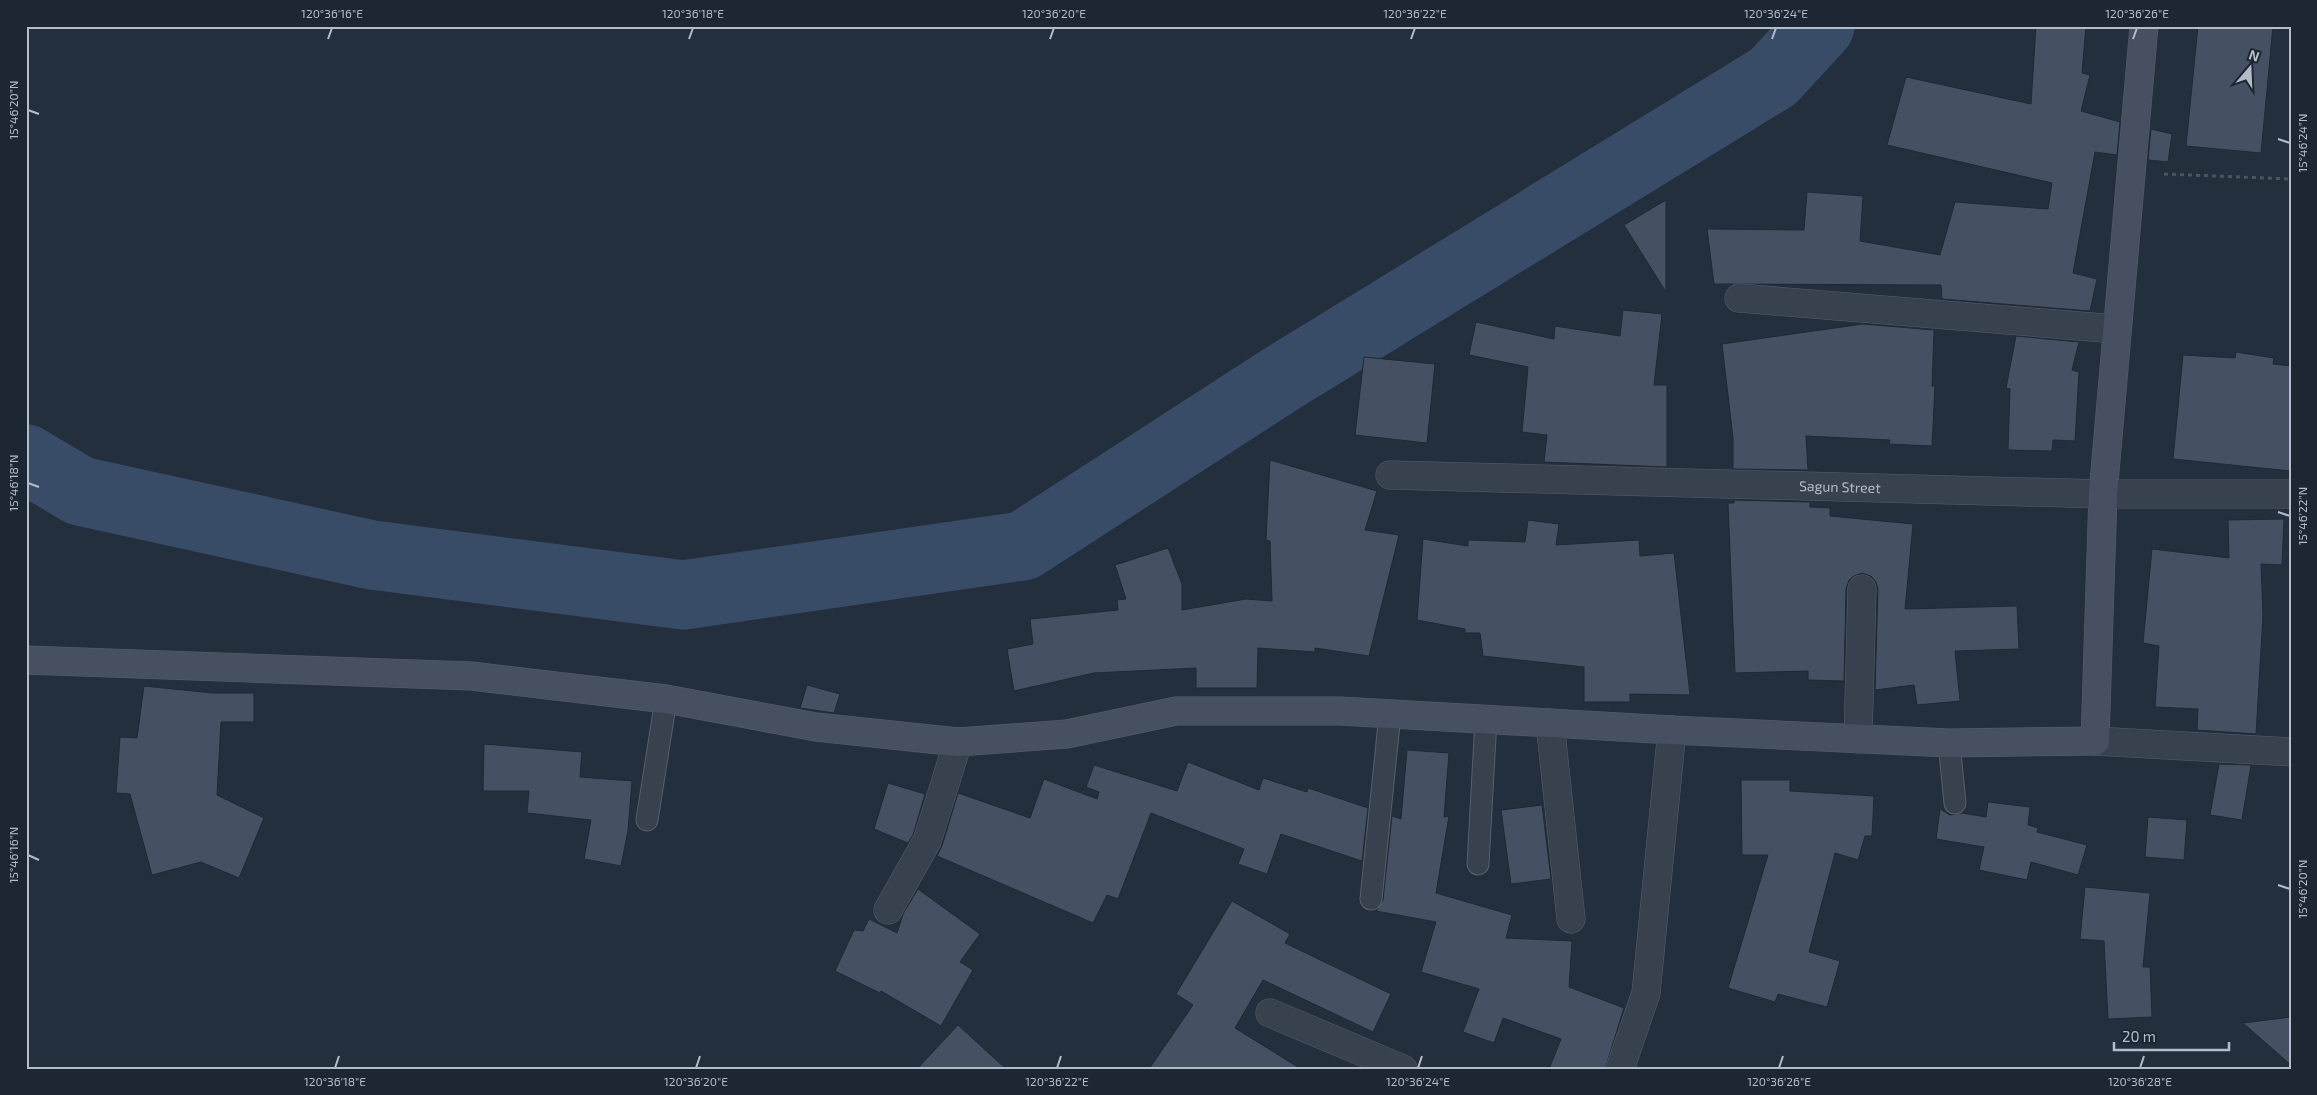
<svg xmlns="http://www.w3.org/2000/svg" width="2317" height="1095" font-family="'Exo 2',sans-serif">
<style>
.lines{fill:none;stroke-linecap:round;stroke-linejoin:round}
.river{stroke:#394c67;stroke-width:69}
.building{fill:#455162;stroke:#1f2835}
.lane-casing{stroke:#565f6c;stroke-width:23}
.street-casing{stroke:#565f6c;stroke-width:29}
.secondary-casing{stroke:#565f6c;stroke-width:29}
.path{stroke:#44595c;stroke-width:3;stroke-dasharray:4 4;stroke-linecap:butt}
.lane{stroke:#38414e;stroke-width:21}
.street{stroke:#38414e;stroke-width:28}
.secondary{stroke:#465061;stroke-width:28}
.ticks{fill:none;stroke:#b4bcc9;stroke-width:2}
.labels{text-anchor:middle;stroke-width:5;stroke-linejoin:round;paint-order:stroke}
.street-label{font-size:14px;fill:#b4bcc9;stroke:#1d2633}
.neatline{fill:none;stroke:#b4bcc9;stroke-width:2}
.ticks-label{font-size:12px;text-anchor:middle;fill:#b4bcc9}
</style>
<rect width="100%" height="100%" fill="#242f3e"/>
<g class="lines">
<!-- river -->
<path class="river" d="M 26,459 L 80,491 L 372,555 L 683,595 L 1023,546 L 1281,379 L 1773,77 L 1820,26"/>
</g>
<!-- building -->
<g class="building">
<path d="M 2036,26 L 2086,26 L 2082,73 L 2090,75 L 2081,111 L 2120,122 L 2117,155 L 2095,152 L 2073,273 L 2097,279 L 2090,311 L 1942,299 L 1941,285 L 1714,284 L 1707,229 L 1804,230 L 1807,192 L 1863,196 L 1860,241 L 1940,255 L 1955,202 L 2048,209 L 2052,183 L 1887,145 L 1906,77 L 2031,104 Z"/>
<path d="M 2198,26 L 2273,26 L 2261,153 L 2186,146 Z"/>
<path d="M 2151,129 L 2172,134 L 2168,162 L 2148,160 Z"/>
<path d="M 1666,200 L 1666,292 L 1624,225 Z"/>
<path d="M 1623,310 L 1662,314 L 1654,385 L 1667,385 L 1667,467 L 1544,462 L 1547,435 L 1522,432 L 1528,367 L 1469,355 L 1476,322 L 1554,339 L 1555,326 L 1620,336 Z"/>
<path d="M 1863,324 L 1934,330 L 1932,386 L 1935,386 L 1932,446 L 1889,444 L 1890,440 L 1806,436 L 1808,470 L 1733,469 L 1733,438 L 1722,344 Z"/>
<path d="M 2016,336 L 2079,342 L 2072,370 L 2079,372 L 2075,441 L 2053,440 L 2052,451 L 2008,450 L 2010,389 L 2006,388 Z"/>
<path d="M 2236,352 L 2274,358 L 2273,364 L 2291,366 L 2291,471 L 2173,459 L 2183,355 L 2235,358 Z"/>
<path d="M 1364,357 L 1435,364 L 1427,443 L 1355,435 Z"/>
<path d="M 1270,460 L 1377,491 L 1365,530 L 1399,535 L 1369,656 L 1315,648 L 1315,652 L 1258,648 L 1257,688 L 1196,688 L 1196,668 L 1094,673 L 1014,691 L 1007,649 L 1033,644 L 1030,619 L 1118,610 L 1117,600 L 1126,599 L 1115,565 L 1168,548 L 1182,584 L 1182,610 L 1246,599 L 1272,601 L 1270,541 L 1266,540 Z"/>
<path d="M 1734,500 L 1810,502 L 1810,507 L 1830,508 L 1830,516 L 1913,524 L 1905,609 L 2017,606 L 2019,649 L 1955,651 L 1960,701 L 1917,705 L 1914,685 L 1875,690 L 1878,589 L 1876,582 L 1871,576 L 1862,573 L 1854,576 L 1849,580 L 1846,589 L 1844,681 L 1808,680 L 1808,671 L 1735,673 L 1728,503 L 1734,503 Z"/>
<path d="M 2284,519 L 2282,565 L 2261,564 L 2263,616 L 2256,734 L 2197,730 L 2198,709 L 2155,707 L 2159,646 L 2143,643 L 2152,549 L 2229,558 L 2228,520 Z"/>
<path d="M 1528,520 L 1559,524 L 1556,545 L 1639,540 L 1640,556 L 1674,553 L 1690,695 L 1630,694 L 1630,702 L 1584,702 L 1584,667 L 1483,656 L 1480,633 L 1465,633 L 1465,629 L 1417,620 L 1423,539 L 1468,546 L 1468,540 L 1525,542 Z"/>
<path d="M 807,685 L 840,694 L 834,713 L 800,708 Z"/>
<path d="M 144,686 L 213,693 L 254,693 L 254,722 L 221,722 L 217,795 L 264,818 L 239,878 L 201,862 L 152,875 L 130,794 L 116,793 L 120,737 L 137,738 Z"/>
<path d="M 484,744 L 582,752 L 580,777 L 632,781 L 628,830 L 621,866 L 584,859 L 591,820 L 527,813 L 529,791 L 483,791 Z"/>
<path d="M 1407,750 L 1449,753 L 1444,817 L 1449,816 L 1436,893 L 1512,915 L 1506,938 L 1572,941 L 1569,987 L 1624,1008 L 1605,1069 L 1549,1069 L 1561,1039 L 1503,1018 L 1494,1043 L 1463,1032 L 1479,989 L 1421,972 L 1436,922 L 1376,911 L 1383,900 L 1392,816 L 1401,819 Z"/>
<path d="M 1188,762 L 1259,790 L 1263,778 L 1307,792 L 1308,788 L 1368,808 L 1362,861 L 1281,834 L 1267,874 L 1238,864 L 1244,849 L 1151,813 L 1118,899 L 1107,895 L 1093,923 L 937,856 L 942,846 L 958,793 L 1030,818 L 1044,779 L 1097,799 L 1099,792 L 1086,787 L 1094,765 L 1177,791 Z"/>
<path d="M 2219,764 L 2251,765 L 2242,820 L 2210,815 Z"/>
<path d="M 1741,780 L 1790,780 L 1790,791 L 1874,796 L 1872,836 L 1865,836 L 1858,860 L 1835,853 L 1809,952 L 1840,961 L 1827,1007 L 1778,994 L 1775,1002 L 1728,988 L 1768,855 L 1742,855 Z"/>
<path d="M 888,783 L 925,794 L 913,835 L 908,843 L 874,829 Z"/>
<path d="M 1988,802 L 2030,807 L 2028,825 L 2038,828 L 2037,832 L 2087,845 L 2078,875 L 2031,862 L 2027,880 L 1979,870 L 1984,847 L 1936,839 L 1940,809 L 1950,815 L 1962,813 L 1986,817 Z"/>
<path d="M 1542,805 L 1551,879 L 1511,884 L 1501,810 Z"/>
<path d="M 2148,817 L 2187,820 L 2184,860 L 2145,857 Z"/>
<path d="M 2085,887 L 2150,893 L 2143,967 L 2150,967 L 2152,1017 L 2108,1019 L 2104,941 L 2080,939 Z"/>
<path d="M 918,889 L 980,934 L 960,962 L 973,970 L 941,1026 L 881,991 L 880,993 L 835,971 L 854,930 L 863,931 L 869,919 L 897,933 L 903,914 Z"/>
<path d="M 1232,901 L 1290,934 L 1285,943 L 1391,994 L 1373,1032 L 1263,980 L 1235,1028 L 1301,1069 L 1149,1069 L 1193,1005 L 1176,994 Z"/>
<path d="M 2291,1017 L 2291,1065 L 2243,1023 Z"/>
<path d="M 958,1025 L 1006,1069 L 917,1069 Z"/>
</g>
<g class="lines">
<!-- lane casing -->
<g class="lane-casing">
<g id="lane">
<path d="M 1949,743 L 1955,803"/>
<path d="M 647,820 L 666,699"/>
<path d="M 1478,864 L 1486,719"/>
<path d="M 1371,899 L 1390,714"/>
</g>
</g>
<!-- street casing -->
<g class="street-casing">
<g id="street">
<path d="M 1739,298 L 2116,329"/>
<path id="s1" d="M 1390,475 L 2103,494 L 2291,494"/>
<path d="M 1550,723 L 1571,919"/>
<path d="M 1858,739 L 1862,589"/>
<path d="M 2095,741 L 2291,752"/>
<path d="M 888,910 L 927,841 L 958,742"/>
<path d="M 1270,1013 L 1403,1069"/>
<path d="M 1620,1069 L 1646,993 L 1672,730"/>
</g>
</g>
<!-- secondary casing -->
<g class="secondary-casing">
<path id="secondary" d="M 26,660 L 471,676 L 666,699 L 816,727 L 958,742 L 1067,734 L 1176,711 L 1340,711 L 1672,730 L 1949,743 L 2095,741 L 2103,494 L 2144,26"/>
</g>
<!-- path -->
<path class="path" d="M 2164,174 L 2291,179"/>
<!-- lane -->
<use href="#lane" class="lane"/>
<!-- street -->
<use href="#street" class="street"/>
<!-- secondary -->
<use href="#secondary" class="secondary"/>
</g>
<!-- ticks -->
<path class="ticks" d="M 328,39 L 332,28M 689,39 L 693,28M 1050,39 L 1054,28M 1411,39 L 1415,28M 1772,39 L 1776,28M 2133,39 L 2137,28M 28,110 L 39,114M 2278,139 L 2290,143M 28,483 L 39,487M 2278,512 L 2290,516M 28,855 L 39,860M 2278,885 L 2290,889M 335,1068 L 339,1056M 696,1068 L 700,1056M 1057,1068 L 1061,1056M 1418,1068 L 1422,1056M 1779,1068 L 1783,1056M 2140,1068 L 2144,1056"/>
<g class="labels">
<!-- street labels -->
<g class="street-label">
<text dy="5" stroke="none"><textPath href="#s1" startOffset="450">Sagun Street</textPath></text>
</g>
</g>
<!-- border -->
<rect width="2317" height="1095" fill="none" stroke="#1d2633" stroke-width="55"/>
<!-- north arrow -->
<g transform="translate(2250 68) rotate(19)" stroke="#1d2633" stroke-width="4" paint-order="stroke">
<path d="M0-4L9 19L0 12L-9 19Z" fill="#b4bcc9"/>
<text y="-8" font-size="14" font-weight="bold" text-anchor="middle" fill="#b4bcc9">N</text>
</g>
<!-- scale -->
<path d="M2114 1042v8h115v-8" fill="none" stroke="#b4bcc9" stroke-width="2.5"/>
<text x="2122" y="1042" font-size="15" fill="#b4bcc9" stroke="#1d2633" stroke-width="4" paint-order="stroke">20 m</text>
<rect x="28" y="28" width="2262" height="1040" class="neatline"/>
<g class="ticks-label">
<text x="332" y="18">120°36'16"E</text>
<text x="693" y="18">120°36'18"E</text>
<text x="1054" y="18">120°36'20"E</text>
<text x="1415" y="18">120°36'22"E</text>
<text x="1776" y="18">120°36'24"E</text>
<text x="2137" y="18">120°36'26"E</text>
<text transform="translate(14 110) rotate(-90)" y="4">15°46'20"N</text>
<text transform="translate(2303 143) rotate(-90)" y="4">15°46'24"N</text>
<text transform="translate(14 483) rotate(-90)" y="4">15°46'18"N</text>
<text transform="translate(2303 516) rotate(-90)" y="4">15°46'22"N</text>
<text transform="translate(14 855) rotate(-90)" y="4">15°46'16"N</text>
<text transform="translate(2303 889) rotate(-90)" y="4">15°46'20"N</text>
<text x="335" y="1086">120°36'18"E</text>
<text x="696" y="1086">120°36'20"E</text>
<text x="1057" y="1086">120°36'22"E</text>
<text x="1418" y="1086">120°36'24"E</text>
<text x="1779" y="1086">120°36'26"E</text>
<text x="2140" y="1086">120°36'28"E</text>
</g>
</svg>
